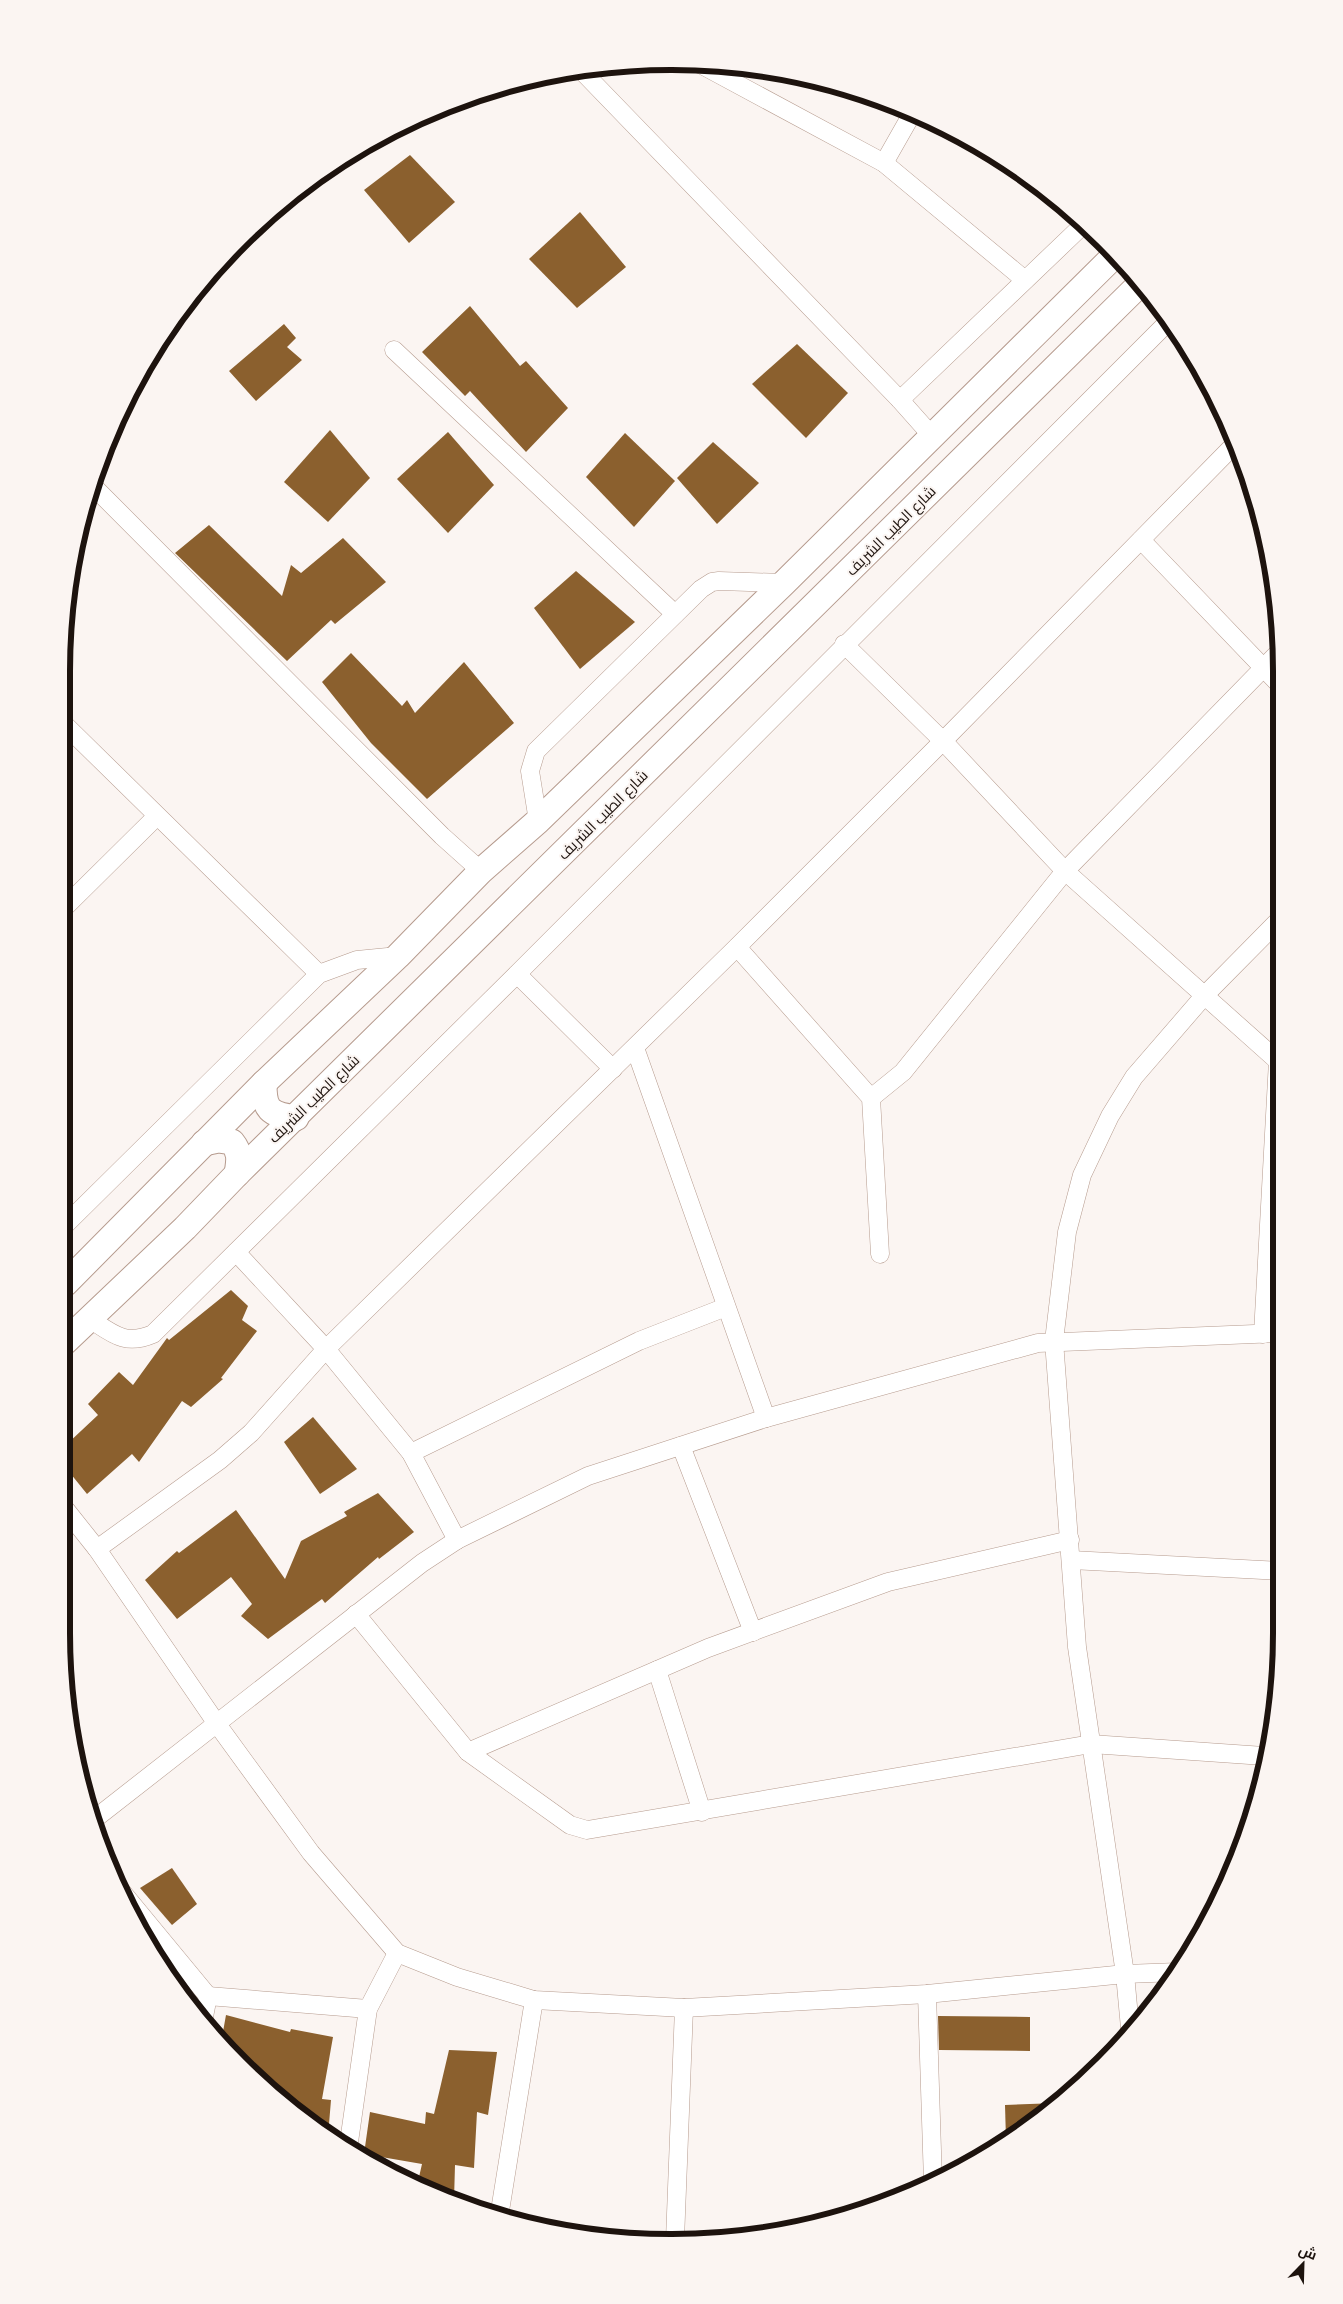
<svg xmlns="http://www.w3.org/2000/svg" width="1343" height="2304" font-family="Lora,Cairo,serif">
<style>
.building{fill:#8b602e}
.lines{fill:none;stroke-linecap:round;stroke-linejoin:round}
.minor-casing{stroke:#b69b8e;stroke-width:19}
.secondary-casing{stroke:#b69b8e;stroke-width:27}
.minor{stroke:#fff;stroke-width:18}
.secondary{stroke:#fff;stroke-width:25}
.labels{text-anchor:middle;stroke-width:4;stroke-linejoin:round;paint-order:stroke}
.street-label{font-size:15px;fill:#1d130e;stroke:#fbf5f2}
.rim{fill:none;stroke:#1d130e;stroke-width:6}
</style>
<rect width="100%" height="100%" fill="#fbf5f2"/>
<!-- building -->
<g class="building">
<path d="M 410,155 L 455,202 L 409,243 L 364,190 Z"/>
<path d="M 580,212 L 626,267 L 577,308 L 529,259 Z"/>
<path d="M 470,306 L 520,366 L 526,361 L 568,408 L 526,452 L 470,391 L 465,396 L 422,352 Z"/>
<path d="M 284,324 L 296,338 L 287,347 L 302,360 L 256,401 L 229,371 Z"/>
<path d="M 797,344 L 848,393 L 806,438 L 752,384 Z"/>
<path d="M 330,430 L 370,478 L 328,522 L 284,482 Z"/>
<path d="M 448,432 L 494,485 L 448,533 L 397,479 Z"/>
<path d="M 625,433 L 675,481 L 634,527 L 586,477 Z"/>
<path d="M 713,442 L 759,483 L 717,524 L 677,478 Z"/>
<path d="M 209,525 L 282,596 L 291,565 L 301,573 L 343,538 L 386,582 L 335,624 L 331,620 L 287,661 L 175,553 Z"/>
<path d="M 576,571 L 635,622 L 580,669 L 534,608 Z"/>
<path d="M 351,653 L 402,706 L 407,700 L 415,713 L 464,662 L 514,723 L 427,799 L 371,743 L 322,682 Z"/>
<path d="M 231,1290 L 248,1306 L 242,1320 L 257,1331 L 221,1378 L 223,1379 L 191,1407 L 182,1401 L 139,1462 L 132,1454 L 87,1494 L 66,1468 L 66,1445 L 98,1415 L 88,1404 L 119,1372 L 133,1385 L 167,1338 L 169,1340 Z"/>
<path d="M 313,1417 L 357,1469 L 320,1494 L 284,1442 Z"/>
<path d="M 378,1493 L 414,1532 L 379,1559 L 378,1557 L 325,1603 L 322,1599 L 268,1639 L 241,1616 L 252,1604 L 231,1577 L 177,1619 L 145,1580 L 177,1551 L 179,1553 L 236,1510 L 285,1579 L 301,1541 L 347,1516 L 344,1512 Z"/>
<path d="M 172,1868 L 197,1904 L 172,1925 L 140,1888 Z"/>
<path d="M 226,2015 L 290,2032 L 291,2029 L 333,2037 L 322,2099 L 331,2100 L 328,2136 L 240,2064 L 221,2043 Z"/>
<path d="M 938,2016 L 1030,2017 L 1030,2051 L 939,2050 Z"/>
<path d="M 449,2050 L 497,2052 L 488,2115 L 477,2112 L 474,2168 L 455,2165 L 454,2200 L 417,2186 L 422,2164 L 364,2154 L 370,2112 L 425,2124 L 426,2112 L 434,2114 Z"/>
<path d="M 1057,2103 L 1006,2140 L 1005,2105 Z"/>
</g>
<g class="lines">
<!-- minor casing -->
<g class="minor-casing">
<g id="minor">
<path d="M 700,64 L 884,163 L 1025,280"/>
<path d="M 581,70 L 900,400 L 932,436"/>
<path d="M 884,163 L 913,112"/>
<path d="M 394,350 L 675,614"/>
<path d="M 900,400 L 1084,224"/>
<path d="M 92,485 L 442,836 L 481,871"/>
<path d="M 1141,540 L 1280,685"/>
<path d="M 844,644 L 943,741 L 1065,871 L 1280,1063"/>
<path d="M 63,723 L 319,974"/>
<path d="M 538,821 L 530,771 L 536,751 L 701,589 L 712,582 L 719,581 L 784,583"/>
<path d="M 64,908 L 157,816"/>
<path d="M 737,947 L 871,1098 L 880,1254"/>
<path d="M 517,974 L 613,1069"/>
<path d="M 635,1048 L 766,1418"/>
<path d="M 871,1098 L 903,1072 L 1065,871 L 1280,651"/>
<path d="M 65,1225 L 319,974 L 357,960 L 398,956"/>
<path d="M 236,1252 L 326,1349 L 411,1453 L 457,1540"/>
<path d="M 90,1319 C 113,1334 125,1346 153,1334 L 517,974 L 1167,323"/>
<path d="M 1263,1334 L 1278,1061"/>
<path d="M 681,1446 L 753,1632"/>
<path d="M 411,1453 L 639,1341 L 726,1307"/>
<path d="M 66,1510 L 97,1549 L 217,1724 L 311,1853 L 397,1953 L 457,1977 L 534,2000 L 684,2008 L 927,1994 L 1125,1974 L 1178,1972"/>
<path d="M 97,1549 L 220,1460 L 251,1433 L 326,1349 L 737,947 L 943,741 L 1235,444"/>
<path d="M 1071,1560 L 1280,1571"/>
<path d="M 356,1614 L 468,1752 L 570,1825 L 587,1830 L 1091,1744 L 1264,1756"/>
<path d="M 657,1670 L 702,1812"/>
<path d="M 468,1752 L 708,1648 L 888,1582 L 1070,1540"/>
<path d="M 92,1821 L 422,1563 L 457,1540 L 588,1476 L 766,1418 L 1038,1343 L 1280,1333"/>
<path d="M 118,1887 L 208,1996 L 203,2022"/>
<path d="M 927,1994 L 933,2182"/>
<path d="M 208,1996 L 368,2009"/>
<path d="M 1130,2028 L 1125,1974 L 1077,1647 L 1054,1341 L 1067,1232 L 1082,1175 L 1110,1116 L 1134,1077 L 1204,996 L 1280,919"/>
<path d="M 348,2149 L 368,2009 L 397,1953"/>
<path d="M 499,2217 L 534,2000"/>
<path d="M 675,2240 L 684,2008"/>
</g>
</g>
<!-- secondary casing -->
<g class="secondary-casing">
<g id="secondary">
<path d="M 264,1083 C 264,1110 269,1114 296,1118"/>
<path d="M 204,1143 L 218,1140 L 232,1142 C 241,1153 239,1161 237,1174"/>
<path d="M 65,1284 L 264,1083 L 398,956 L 481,871 L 538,821 L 784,583 L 1115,255"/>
<path d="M 65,1342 L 185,1228 L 237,1174 L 1138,286"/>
</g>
</g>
<!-- minor -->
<use href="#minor" class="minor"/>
<!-- secondary -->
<use href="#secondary" class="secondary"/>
</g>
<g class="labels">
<!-- street labels -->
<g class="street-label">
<text transform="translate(891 531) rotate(-45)" y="5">شارع الطيب الشريف</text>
<text transform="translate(603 815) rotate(-45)" y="5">شارع الطيب الشريف</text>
<text transform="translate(314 1099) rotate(-44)" y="5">شارع الطيب الشريف</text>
</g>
</g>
<!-- crop -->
<path d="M0 0H1343V2304H0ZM671 70H672A601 601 0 0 1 1273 671V1633A601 601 0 0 1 672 2234H671A601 601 0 0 1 70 1633V671A601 601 0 0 1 671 70Z" fill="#fbf5f2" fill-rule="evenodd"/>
<path class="rim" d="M671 70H672A601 601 0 0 1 1273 671V1633A601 601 0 0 1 672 2234H671A601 601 0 0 1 70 1633V671A601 601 0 0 1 671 70Z"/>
<!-- north arrow -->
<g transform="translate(1303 2264) rotate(23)" stroke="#fbf5f2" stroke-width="4" paint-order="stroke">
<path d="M0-4L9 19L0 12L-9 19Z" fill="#1d130e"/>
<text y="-8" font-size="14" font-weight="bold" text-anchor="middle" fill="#1d130e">ش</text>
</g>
</svg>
